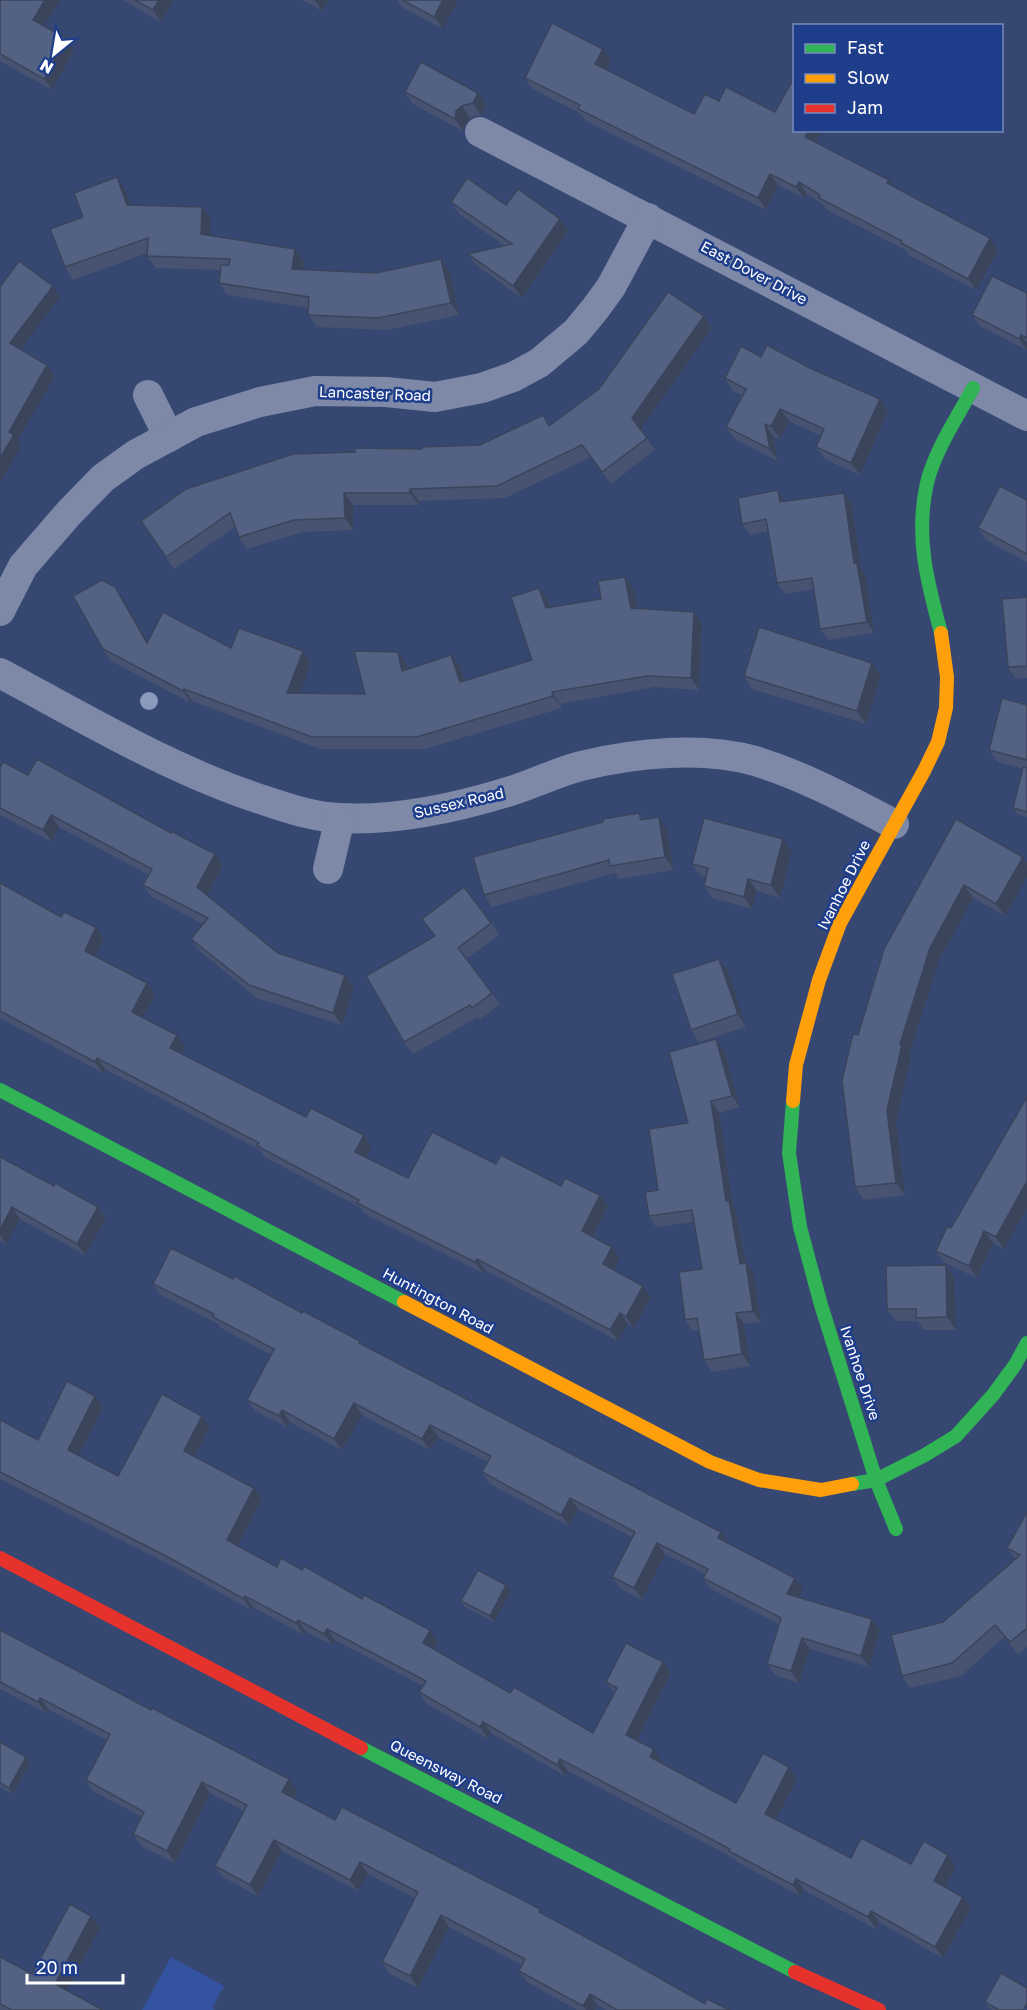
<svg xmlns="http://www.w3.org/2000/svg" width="1027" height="2010" font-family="'Golos Text',sans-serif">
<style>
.green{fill:#3353a1}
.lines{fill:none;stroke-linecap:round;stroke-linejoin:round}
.street{stroke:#7d89a7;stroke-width:30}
.fast{stroke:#30b455;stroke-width:14}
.slow{stroke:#ff9f0a;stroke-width:14}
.jam{stroke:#e5322d;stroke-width:14}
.tree{fill:#8b99bc}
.wall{fill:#475370}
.shaded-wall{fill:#3a445b}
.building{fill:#536182;stroke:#3a445b;stroke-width:1.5}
.labels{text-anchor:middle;stroke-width:5;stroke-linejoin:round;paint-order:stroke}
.street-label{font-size:15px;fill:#fff;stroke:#1e3d8b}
</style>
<rect width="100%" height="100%" fill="#364872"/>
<!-- green -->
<path class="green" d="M 171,1957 L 224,1986 L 212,2008 L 215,2010 L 142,2010 Z"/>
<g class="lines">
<!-- street -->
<g class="street">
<path d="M 480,132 L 1027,416"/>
<path d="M 148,395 L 169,437"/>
<path d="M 0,611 L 23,566 L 69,513 L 103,478 L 135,455 L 196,422 L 260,402 L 315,391 L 386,392 L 435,397 L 482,388 L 513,377 L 539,363 L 576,332 L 595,309 L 611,287 L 648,218"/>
<path d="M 0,673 C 86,719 172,771 266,801 C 291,809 313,817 340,818 C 395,821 451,809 504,793 C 530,786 554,773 581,766 C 634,753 702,746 755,761 C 804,776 850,801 894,824"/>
<path d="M 328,869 L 340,818"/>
</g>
<!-- fast -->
<g class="fast">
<path d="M 941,633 C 927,581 915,536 927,483 C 935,450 957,418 973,388"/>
<path d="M 0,1090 L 404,1302"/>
<path d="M 793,1101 L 789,1153 L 800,1227 L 821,1305 L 876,1480 L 896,1529"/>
<path d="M 852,1484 L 876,1480 L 925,1455 L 956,1436 L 993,1395 L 1015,1365 L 1027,1343"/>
<path d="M 361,1748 L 795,1972"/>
</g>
<!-- slow -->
<g class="slow">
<path d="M 793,1101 L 796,1065 L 819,980 L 840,923 L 924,771 L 938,742 L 946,708 L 947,677 L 941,633"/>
<path d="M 404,1302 L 710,1462 L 759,1480 L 821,1490 L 852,1484"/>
</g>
<!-- jam -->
<g class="jam">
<path d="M 0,1558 L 361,1748"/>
<path d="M 795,1972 L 879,2010"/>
</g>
</g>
<!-- trees -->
<circle class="tree" cx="149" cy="701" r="9"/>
<!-- wall -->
<g class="wall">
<path d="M 0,0 L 44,26 L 74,50 L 52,90 L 0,61 Z"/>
<path d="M 123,0 L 173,0 L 161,22 Z"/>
<path d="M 303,0 L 328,0 L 322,11 Z"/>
<path d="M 397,0 L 458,0 L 443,29 L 403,8 Z"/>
<path d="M 603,49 L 611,60 L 606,70 L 694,114 L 719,101 L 816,143 L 894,187 L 998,250 L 976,290 L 909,255 L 906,250 L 827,210 L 822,203 L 807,194 L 804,198 L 778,185 L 766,210 L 586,121 L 581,114 L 533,89 L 525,78 Z"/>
<path d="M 405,92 L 478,93 L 487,105 L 481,115 L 470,118 L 465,124 L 463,131 L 413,104 Z"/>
<path d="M 125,189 L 131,205 L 202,207 L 211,220 L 210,235 L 295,249 L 304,261 L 303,269 L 376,273 L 450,272 L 459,315 L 387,330 L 317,327 L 308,315 L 308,308 L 227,295 L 219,283 L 220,270 L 156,268 L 147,256 L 147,253 L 73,280 L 65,267 L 83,217 Z"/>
<path d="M 451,202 L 506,205 L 568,231 L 522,298 L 477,266 L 468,254 L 505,246 L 459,214 Z"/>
<path d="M 1027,293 L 1027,350 L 980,326 L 972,315 Z"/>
<path d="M 704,316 L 712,328 L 640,429 L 655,450 L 611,484 L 591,457 L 505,498 L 419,501 L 419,505 L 353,505 L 353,530 L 303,532 L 247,549 L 239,537 L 235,527 L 174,569 L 141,521 L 355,452 L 422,449 L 480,445 L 543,415 L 551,425 Z"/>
<path d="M 761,357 L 810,368 L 880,399 L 888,411 L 860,475 L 825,459 L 816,447 L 821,436 L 789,421 L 780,439 L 773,436 L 778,461 L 735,439 L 726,427 L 742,395 L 733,391 L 725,378 Z"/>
<path d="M 1027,500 L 1027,562 L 986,540 L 978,528 Z"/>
<path d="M 785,501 L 786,502 L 852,504 L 861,569 L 865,574 L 874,633 L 828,640 L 820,629 L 814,589 L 785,594 L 777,583 L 768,531 L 750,535 L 742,524 Z"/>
<path d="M 634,589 L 637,609 L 694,612 L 702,624 L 699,690 L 655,687 L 560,704 L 562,708 L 425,749 L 320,749 L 192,701 L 191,703 L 111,661 L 103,649 L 123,599 L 148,642 L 231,648 L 311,662 L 300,693 L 365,694 L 398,652 L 406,663 L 407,669 L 451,655 L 460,666 L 464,681 L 532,660 L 548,600 L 550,608 L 601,599 Z"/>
<path d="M 1027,597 L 1027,678 L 1016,679 L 1008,667 Z"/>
<path d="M 881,675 L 866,724 L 752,689 L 744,676 Z"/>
<path d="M 1027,705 L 1027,817 L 1017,814 L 1013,808 L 1023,769 L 998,762 L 989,750 Z"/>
<path d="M 0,768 L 28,775 L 171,833 L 215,854 L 223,866 L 207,896 L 278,953 L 345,975 L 354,987 L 342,1025 L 257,998 L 200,951 L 191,939 L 203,924 L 152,897 L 143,885 L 149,875 L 59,827 L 52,842 L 0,815 Z"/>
<path d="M 639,813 L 644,820 L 667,830 L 674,870 L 619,879 L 615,873 L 492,907 L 484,895 Z"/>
<path d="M 956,819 L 1023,857 L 1027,863 L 1027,877 L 1005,916 L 973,898 L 939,960 L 909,1055 L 911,1057 L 896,1122 L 905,1195 L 864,1200 L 855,1187 L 858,1035 Z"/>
<path d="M 792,851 L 780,898 L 757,891 L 752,909 L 712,898 L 704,886 L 706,877 L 701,876 L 692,864 Z"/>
<path d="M 0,883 L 61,917 L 96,927 L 104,938 L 96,956 L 147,983 L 155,994 L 143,1017 L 185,1046 L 181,1053 L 306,1117 L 364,1135 L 371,1147 L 366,1157 L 408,1178 L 496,1164 L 561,1186 L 600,1195 L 608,1206 L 593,1237 L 620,1258 L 613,1270 L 651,1297 L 634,1328 L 628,1324 L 618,1341 L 485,1270 L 483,1273 L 365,1214 L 361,1208 L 265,1157 L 260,1150 L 105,1069 L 103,1073 L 0,1018 Z"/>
<path d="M 422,919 L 491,923 L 499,935 L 466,959 L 500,1004 L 480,1020 L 478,1017 L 413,1054 L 404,1042 L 435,936 Z"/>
<path d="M 719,959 L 728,971 L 746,1027 L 699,1042 L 691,1030 Z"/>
<path d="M 724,1050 L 740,1107 L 719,1113 L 733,1206 L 736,1212 L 746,1263 L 754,1275 L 761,1322 L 744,1324 L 750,1366 L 712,1372 L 704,1360 L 699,1330 L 693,1331 L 685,1320 L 702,1269 L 694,1222 L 656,1227 L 649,1216 L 658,1190 L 688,1123 Z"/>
<path d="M 1027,1097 L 1027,1208 L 1004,1249 L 993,1243 L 977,1278 L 945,1263 L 936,1251 L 951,1228 Z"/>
<path d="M 0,1157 L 54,1186 L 98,1207 L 106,1218 L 85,1255 L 20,1219 L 6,1244 L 0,1240 Z"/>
<path d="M 946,1265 L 954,1277 L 956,1330 L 924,1330 L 918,1321 L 896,1321 L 887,1309 Z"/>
<path d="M 233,1279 L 360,1341 L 363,1345 L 721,1532 L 729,1544 L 803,1589 L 799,1597 L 880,1631 L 869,1667 L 810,1649 L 799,1683 L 775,1675 L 767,1664 L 779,1624 L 711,1589 L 703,1578 L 705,1574 L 665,1554 L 642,1600 L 620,1588 L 612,1577 L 632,1537 L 578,1509 L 569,1526 L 490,1484 L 482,1472 L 488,1462 L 438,1437 L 430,1450 L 362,1415 L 342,1450 L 290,1422 L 287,1427 L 255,1411 L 247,1400 L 271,1355 L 221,1328 L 218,1324 L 161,1295 L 153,1284 Z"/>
<path d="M 95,1396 L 103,1407 L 78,1455 L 118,1476 L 210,1427 L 195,1457 L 254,1488 L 262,1499 L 238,1546 L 277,1567 L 302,1570 L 362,1599 L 430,1630 L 438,1641 L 434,1649 L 510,1693 L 593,1733 L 614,1693 L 606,1682 L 663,1662 L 671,1673 L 637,1740 L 662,1761 L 661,1763 L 736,1803 L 797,1779 L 776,1819 L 851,1858 L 911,1864 L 956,1866 L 945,1887 L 963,1897 L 971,1908 L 943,1958 L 879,1922 L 876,1929 L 804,1890 L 800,1896 L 737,1862 L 735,1859 L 568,1771 L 565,1776 L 491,1733 L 488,1739 L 427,1704 L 419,1692 L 423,1686 L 335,1640 L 332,1645 L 306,1632 L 304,1635 L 253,1607 L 251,1610 L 176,1568 L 0,1479 L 0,1420 L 38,1440 Z"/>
<path d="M 1027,1512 L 1027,1647 L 1018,1655 L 1004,1637 L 961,1676 L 910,1688 L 902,1676 L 943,1622 L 1015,1559 L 1007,1548 Z"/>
<path d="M 511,1591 L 494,1622 L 465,1607 L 461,1601 Z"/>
<path d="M 0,1630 L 151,1710 L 289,1779 L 297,1790 L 293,1798 L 335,1820 L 545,1915 L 705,2004 L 730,2010 L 606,2010 L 597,2005 L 595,2010 L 577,2010 L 527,1982 L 519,1971 L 522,1965 L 449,1927 L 418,1988 L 390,1974 L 382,1962 L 415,1898 L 368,1874 L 358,1891 L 282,1851 L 258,1896 L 223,1877 L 215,1866 L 244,1811 L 210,1793 L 175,1863 L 141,1846 L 133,1834 L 142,1817 L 93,1791 L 86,1780 L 107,1740 L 48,1709 L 46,1713 L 0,1689 Z"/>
<path d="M 0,1742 L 26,1757 L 30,1763 L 13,1794 L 0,1787 Z"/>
<path d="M 100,1928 L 67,1990 L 103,2010 L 0,2010 L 0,1957 L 32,1974 Z"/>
<path d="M 985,2002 L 1027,2010 L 992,2010 L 989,2008 Z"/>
</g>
<!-- shaded-wall -->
<g class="shaded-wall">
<path d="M 45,0 L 60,0 L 41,31 L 33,20 Z"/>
<path d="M 159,0 L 173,0 L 161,22 L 153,10 Z"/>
<path d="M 315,0 L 328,0 L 322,11 Z"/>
<path d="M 443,0 L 458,0 L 443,29 L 434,17 Z"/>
<path d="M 66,38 L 74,50 L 52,90 L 44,79 Z"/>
<path d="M 603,49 L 611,60 L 603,76 L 595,64 Z"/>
<path d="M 478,93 L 487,105 L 481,115 L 473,103 Z"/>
<path d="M 462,106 L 470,118 L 465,124 L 463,131 L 455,119 L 456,111 Z"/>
<path d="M 808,130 L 822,130 L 813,148 L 805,137 Z"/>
<path d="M 770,174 L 778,185 L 766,210 L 758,198 Z"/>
<path d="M 117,177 L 125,189 L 135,217 L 127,205 Z"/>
<path d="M 889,180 L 897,191 L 887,183 Z"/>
<path d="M 799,182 L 807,194 L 804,198 L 796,187 Z"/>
<path d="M 202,207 L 211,220 L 210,246 L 201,234 Z"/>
<path d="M 560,219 L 568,231 L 522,298 L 513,286 Z"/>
<path d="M 990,238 L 998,250 L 976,290 L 968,279 Z"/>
<path d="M 295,249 L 304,261 L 301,281 L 292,269 Z"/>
<path d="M 441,259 L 450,272 L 459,315 L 451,303 Z"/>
<path d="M 53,286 L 60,297 L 17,354 L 10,343 Z"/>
<path d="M 704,316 L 712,328 L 640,430 L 632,418 Z"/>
<path d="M 1021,335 L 1027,343 L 1027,350 L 1019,339 Z"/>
<path d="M 47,365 L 55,376 L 18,440 L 21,446 L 0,483 L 0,458 L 9,432 Z"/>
<path d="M 880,399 L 888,411 L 860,475 L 851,463 Z"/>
<path d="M 780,409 L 789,421 L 780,439 L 771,426 Z"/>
<path d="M 765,424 L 773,436 L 778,461 L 770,449 Z"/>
<path d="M 410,489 L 419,501 L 419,505 L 410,493 Z"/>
<path d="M 778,490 L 785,501 L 788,513 L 780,502 Z"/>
<path d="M 344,493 L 353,505 L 353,530 L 345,518 Z"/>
<path d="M 844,493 L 852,504 L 861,569 L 865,574 L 874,633 L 867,622 L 854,563 Z"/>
<path d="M 625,577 L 634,589 L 639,620 L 631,608 Z"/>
<path d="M 115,587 L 123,599 L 156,655 L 147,643 Z"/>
<path d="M 539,588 L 548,600 L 554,620 L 546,608 Z"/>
<path d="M 694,612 L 702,624 L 699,690 L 691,678 Z"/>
<path d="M 303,651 L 311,662 L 296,705 L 287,693 Z"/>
<path d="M 398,652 L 406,663 L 411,683 L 402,671 Z"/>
<path d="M 451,655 L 460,666 L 468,694 L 460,682 Z"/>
<path d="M 872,663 L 881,675 L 866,724 L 857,711 Z"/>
<path d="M 184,689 L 192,701 L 191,703 L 183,691 Z"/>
<path d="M 552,692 L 560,704 L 562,708 L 553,696 Z"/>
<path d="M 51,815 L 59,827 L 52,842 L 43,830 Z"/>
<path d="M 659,817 L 667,830 L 674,870 L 665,857 Z"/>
<path d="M 783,839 L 792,851 L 780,898 L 771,885 Z"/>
<path d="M 215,854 L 223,866 L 205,899 L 197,887 Z"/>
<path d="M 1023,857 L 1027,863 L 1027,877 L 1005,916 L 996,904 Z"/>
<path d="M 748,879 L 757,891 L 752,909 L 744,897 Z"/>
<path d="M 964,885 L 973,898 L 939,960 L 909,1055 L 911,1057 L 896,1122 L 905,1195 L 896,1183 L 887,1110 L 900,1044 L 930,948 Z"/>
<path d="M 96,927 L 104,938 L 93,962 L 85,951 Z"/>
<path d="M 719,959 L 728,971 L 746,1027 L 738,1014 Z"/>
<path d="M 345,975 L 354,987 L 342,1025 L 333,1013 Z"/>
<path d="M 147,983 L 155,994 L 140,1023 L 132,1012 Z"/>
<path d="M 177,1035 L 185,1046 L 178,1059 L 170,1048 Z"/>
<path d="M 716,1039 L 724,1050 L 740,1107 L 732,1096 Z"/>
<path d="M 97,1058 L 105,1069 L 103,1073 L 95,1062 Z"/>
<path d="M 711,1101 L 719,1113 L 733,1206 L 736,1212 L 748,1275 L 740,1264 L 726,1201 Z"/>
<path d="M 364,1135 L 371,1147 L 363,1163 L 355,1152 Z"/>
<path d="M 1027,1181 L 1027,1208 L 1004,1249 L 996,1237 Z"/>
<path d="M 600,1195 L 608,1206 L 590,1242 L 582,1231 Z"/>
<path d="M 12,1207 L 20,1219 L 6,1244 L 0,1235 L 0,1230 Z"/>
<path d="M 98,1207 L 106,1218 L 85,1255 L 77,1244 Z"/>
<path d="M 984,1231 L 993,1243 L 977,1278 L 969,1266 Z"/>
<path d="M 612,1247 L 620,1258 L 610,1275 L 603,1264 Z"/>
<path d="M 477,1259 L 485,1270 L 483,1273 L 475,1262 Z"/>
<path d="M 746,1263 L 754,1275 L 761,1322 L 753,1311 Z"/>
<path d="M 946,1265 L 954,1277 L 956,1330 L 947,1317 Z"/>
<path d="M 643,1286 L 651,1297 L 634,1328 L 626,1317 Z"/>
<path d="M 620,1313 L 628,1324 L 618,1341 L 610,1330 Z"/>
<path d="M 736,1313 L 744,1324 L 750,1366 L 742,1354 Z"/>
<path d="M 95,1396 L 103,1407 L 76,1461 L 68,1450 Z"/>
<path d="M 354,1403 L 362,1415 L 342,1450 L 334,1439 Z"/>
<path d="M 282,1410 L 290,1422 L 287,1427 L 279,1416 Z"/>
<path d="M 202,1416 L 210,1427 L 192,1462 L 184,1451 Z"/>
<path d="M 430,1425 L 438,1437 L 430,1450 L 422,1439 Z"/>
<path d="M 254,1488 L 262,1499 L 235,1551 L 227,1540 Z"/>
<path d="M 570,1498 L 578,1509 L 569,1526 L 561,1515 Z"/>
<path d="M 721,1532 L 729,1543 L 726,1549 L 718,1538 Z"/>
<path d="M 657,1543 L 665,1554 L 642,1600 L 634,1588 Z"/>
<path d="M 795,1578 L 803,1589 L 795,1605 L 787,1594 Z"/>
<path d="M 506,1585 L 511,1591 L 494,1622 L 490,1616 Z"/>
<path d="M 245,1596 L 253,1607 L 251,1610 L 244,1599 Z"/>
<path d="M 872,1619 L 880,1631 L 869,1667 L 861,1656 Z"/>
<path d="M 298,1620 L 306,1632 L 304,1635 L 296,1623 Z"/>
<path d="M 327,1629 L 335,1640 L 332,1645 L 324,1634 Z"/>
<path d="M 430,1630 L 438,1641 L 431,1654 L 423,1643 Z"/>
<path d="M 802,1638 L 810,1649 L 799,1683 L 791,1671 Z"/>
<path d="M 663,1662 L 671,1673 L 634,1746 L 626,1735 Z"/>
<path d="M 40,1698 L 48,1709 L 46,1713 L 38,1702 Z"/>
<path d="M 483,1722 L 491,1733 L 488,1739 L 480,1727 Z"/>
<path d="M 654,1749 L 662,1761 L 658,1768 L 650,1757 Z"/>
<path d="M 26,1757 L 30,1763 L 13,1794 L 9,1788 Z"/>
<path d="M 560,1759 L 568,1771 L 565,1776 L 557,1765 Z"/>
<path d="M 789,1767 L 797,1779 L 773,1825 L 765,1814 Z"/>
<path d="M 289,1779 L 297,1790 L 290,1803 L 282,1792 Z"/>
<path d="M 202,1782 L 210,1793 L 175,1863 L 167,1851 Z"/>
<path d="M 274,1840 L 282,1851 L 258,1896 L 250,1885 Z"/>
<path d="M 948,1855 L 956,1866 L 942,1892 L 934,1881 Z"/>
<path d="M 360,1862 L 368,1874 L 358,1891 L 350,1880 Z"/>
<path d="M 796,1879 L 804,1890 L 800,1896 L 793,1885 Z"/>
<path d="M 963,1897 L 971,1908 L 943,1958 L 935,1947 Z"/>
<path d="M 871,1911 L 879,1922 L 876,1929 L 868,1917 Z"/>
<path d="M 441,1915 L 449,1927 L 418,1988 L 410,1976 Z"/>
<path d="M 91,1916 L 100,1928 L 64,1996 L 55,1984 Z"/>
<path d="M 590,1994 L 597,2005 L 595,2010 L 586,2010 L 583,2006 Z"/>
</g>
<!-- building -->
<g class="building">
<path d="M 0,0 L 45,0 L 33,20 L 66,38 L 44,79 L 0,54 Z"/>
<path d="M 135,0 L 159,0 L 153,10 Z"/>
<path d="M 402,0 L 443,0 L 434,17 Z"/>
<path d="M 552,23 L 603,49 L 595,64 L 694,114 L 705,94 L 719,101 L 726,87 L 775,112 L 795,76 L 795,130 L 808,130 L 805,137 L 889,180 L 887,183 L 990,238 L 968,279 L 901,243 L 902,241 L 819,198 L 820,195 L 799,182 L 796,187 L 770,174 L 758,198 L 578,109 L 580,105 L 525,78 Z"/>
<path d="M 421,62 L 478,93 L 473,103 L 462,106 L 456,111 L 455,119 L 405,92 Z"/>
<path d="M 117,177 L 127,205 L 202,207 L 201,234 L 295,249 L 292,269 L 376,273 L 441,259 L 451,303 L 378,318 L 308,315 L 309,297 L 219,283 L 221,265 L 229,265 L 230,259 L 147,256 L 148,238 L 65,267 L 50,229 L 83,217 L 74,193 Z"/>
<path d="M 467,178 L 506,205 L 518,189 L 560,219 L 513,286 L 468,254 L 512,244 L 451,202 Z"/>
<path d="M 19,261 L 53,286 L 10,343 L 47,365 L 9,432 L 14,435 L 0,458 L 0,287 Z"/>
<path d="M 992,276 L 1027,293 L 1027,338 L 1021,335 L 1019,339 L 972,315 Z"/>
<path d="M 668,292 L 704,316 L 632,418 L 647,438 L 602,472 L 582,445 L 497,486 L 410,489 L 410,493 L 344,493 L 345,518 L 294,520 L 239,537 L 230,513 L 166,557 L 141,521 L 186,489 L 293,454 L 355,452 L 355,448 L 422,449 L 422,447 L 480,445 L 543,415 L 549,426 L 599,389 Z"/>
<path d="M 767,345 L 810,368 L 880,399 L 851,463 L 816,447 L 824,429 L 780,409 L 771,426 L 765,424 L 770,449 L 726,427 L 746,389 L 725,378 L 741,346 L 761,357 Z"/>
<path d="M 1000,486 L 1027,500 L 1027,554 L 978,528 Z"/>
<path d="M 778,490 L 780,502 L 844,493 L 854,563 L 857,563 L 867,622 L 820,629 L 812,578 L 777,583 L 766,519 L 742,524 L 738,498 Z"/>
<path d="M 625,577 L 631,608 L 694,612 L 691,678 L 647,676 L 552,692 L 553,696 L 417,737 L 312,737 L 184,689 L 183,691 L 103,649 L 73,596 L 102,580 L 115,587 L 147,643 L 163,612 L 231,648 L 239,628 L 303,651 L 287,693 L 365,694 L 354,651 L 398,652 L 402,671 L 451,655 L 460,682 L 532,660 L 511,597 L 539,588 L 546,608 L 601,599 L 598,581 Z"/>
<path d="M 1027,597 L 1027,666 L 1008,667 L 1002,599 Z"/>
<path d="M 759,627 L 872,663 L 857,711 L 744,676 Z"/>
<path d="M 1002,698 L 1027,705 L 1027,760 L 989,750 Z"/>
<path d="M 37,759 L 171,833 L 171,831 L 215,854 L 197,887 L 278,953 L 345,975 L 333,1013 L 249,985 L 191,939 L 208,918 L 143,885 L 152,869 L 51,815 L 43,830 L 0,808 L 0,768 L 3,762 L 28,775 Z"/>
<path d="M 1023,767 L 1027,768 L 1027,812 L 1013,808 Z"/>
<path d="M 639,813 L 641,820 L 659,817 L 665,857 L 610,866 L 609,860 L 484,895 L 473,857 L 603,822 L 603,819 Z"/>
<path d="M 704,818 L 783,839 L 771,885 L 748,879 L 744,897 L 704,886 L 708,868 L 692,864 Z"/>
<path d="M 956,819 L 1023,857 L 996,904 L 964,885 L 930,948 L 900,1044 L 902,1045 L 887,1110 L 896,1183 L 855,1187 L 842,1080 L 853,1034 L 858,1035 L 884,949 Z"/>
<path d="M 0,883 L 61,917 L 64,912 L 96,927 L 85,951 L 147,983 L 132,1012 L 177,1035 L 170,1048 L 306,1117 L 311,1108 L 364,1135 L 355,1152 L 408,1178 L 432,1132 L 496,1164 L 501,1155 L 561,1186 L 565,1178 L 600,1195 L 582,1231 L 612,1247 L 603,1264 L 643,1286 L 626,1317 L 620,1313 L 610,1330 L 477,1259 L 475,1262 L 357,1203 L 359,1200 L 257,1146 L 259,1143 L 97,1058 L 95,1062 L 0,1011 Z"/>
<path d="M 464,887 L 491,923 L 458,948 L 492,993 L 472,1008 L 470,1005 L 404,1042 L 366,976 L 435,936 L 422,919 Z"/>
<path d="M 719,959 L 738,1014 L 691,1030 L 672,974 Z"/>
<path d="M 716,1039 L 732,1096 L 711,1101 L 726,1201 L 729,1200 L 740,1264 L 746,1263 L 753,1311 L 736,1313 L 742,1354 L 704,1360 L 697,1318 L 685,1320 L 679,1272 L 702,1269 L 692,1210 L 649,1216 L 645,1192 L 658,1190 L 649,1129 L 688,1123 L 669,1052 Z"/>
<path d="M 1027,1097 L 1027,1181 L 996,1237 L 984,1231 L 969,1266 L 936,1251 L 947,1227 L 951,1228 Z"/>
<path d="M 0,1157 L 54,1186 L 55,1183 L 98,1207 L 77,1244 L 12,1207 L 0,1230 Z"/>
<path d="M 171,1248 L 233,1279 L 234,1276 L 302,1313 L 303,1311 L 360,1341 L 359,1343 L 721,1532 L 718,1538 L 795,1578 L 787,1594 L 872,1619 L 861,1656 L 802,1638 L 791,1671 L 767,1664 L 781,1618 L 703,1578 L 708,1569 L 657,1543 L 634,1588 L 612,1577 L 635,1532 L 570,1498 L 561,1515 L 482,1472 L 491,1456 L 430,1425 L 422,1439 L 354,1403 L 334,1439 L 282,1410 L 279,1416 L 247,1400 L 274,1349 L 213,1317 L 214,1314 L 153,1284 Z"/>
<path d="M 946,1265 L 947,1317 L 916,1318 L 916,1309 L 887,1309 L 886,1266 Z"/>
<path d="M 67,1381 L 95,1396 L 68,1450 L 118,1476 L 162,1394 L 202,1416 L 184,1451 L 254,1488 L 227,1540 L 277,1567 L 281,1558 L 302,1570 L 304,1566 L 362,1599 L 364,1595 L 430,1630 L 423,1643 L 510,1693 L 514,1687 L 593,1733 L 617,1688 L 606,1682 L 626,1643 L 663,1662 L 626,1735 L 654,1749 L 650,1757 L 736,1803 L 763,1753 L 789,1767 L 765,1814 L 851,1858 L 861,1838 L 911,1864 L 924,1841 L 948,1855 L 934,1881 L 963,1897 L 935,1947 L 871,1911 L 868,1917 L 796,1879 L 793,1885 L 729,1851 L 730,1849 L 560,1759 L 557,1765 L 483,1722 L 480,1727 L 419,1692 L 426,1681 L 327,1629 L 324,1634 L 298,1620 L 296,1623 L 245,1596 L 244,1599 L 168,1557 L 0,1472 L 0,1420 L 38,1440 Z"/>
<path d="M 1027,1512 L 1027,1628 L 1010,1642 L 995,1625 L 952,1663 L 902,1676 L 891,1635 L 943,1622 L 1020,1555 L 1007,1548 Z"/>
<path d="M 478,1570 L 506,1585 L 490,1616 L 461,1601 Z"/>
<path d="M 0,1630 L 151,1710 L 152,1708 L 289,1779 L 282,1792 L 335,1820 L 342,1807 L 540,1909 L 539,1912 L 626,1959 L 705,2004 L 707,1999 L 730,2010 L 617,2010 L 590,1994 L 583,2006 L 519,1971 L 525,1959 L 441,1915 L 410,1976 L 382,1962 L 418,1892 L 360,1862 L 350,1880 L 274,1840 L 250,1885 L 215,1866 L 247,1805 L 202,1782 L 167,1851 L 133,1834 L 144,1812 L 86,1780 L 110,1734 L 40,1698 L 38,1702 L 0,1682 Z"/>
<path d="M 0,1742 L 26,1757 L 9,1788 L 0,1783 Z"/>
<path d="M 70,1904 L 91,1916 L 55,1984 L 103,2010 L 12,2010 L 0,2004 L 0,1957 L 32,1974 Z"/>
<path d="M 1001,1973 L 1027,1988 L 1027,2003 L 1023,2010 L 999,2010 L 985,2002 Z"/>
</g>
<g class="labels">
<!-- street labels -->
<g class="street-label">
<text transform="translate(754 273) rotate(28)" y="5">East Dover Drive</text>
<text transform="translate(375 394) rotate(2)" y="5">Lancaster Road</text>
<text transform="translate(459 803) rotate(-13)" y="5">Sussex Road</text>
<text transform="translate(844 885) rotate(-63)" y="5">Ivanhoe Drive</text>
<text transform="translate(438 1301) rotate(28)" y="5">Huntington Road</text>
<text transform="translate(860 1373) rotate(72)" y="5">Ivanhoe Drive</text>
<text transform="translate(446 1772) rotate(27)" y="5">Queensway Road</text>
</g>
</g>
<!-- legend -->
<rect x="793" y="24" width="210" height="108" fill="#1e3d8b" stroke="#788bb9" stroke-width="1.5"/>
<rect x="805" y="44" width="30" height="9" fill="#30b455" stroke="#788bb9" stroke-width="1.5"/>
<text x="847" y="54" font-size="18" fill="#ffffff">Fast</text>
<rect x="805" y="74" width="30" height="9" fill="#ff9f0a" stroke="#788bb9" stroke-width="1.5"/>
<text x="847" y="84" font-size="18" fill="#ffffff">Slow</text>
<rect x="805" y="104" width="30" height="9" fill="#e5322d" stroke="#788bb9" stroke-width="1.5"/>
<text x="847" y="114" font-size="18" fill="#ffffff">Jam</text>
<!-- north arrow -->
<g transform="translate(54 54) rotate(210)" stroke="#1e3d8b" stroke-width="4.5" paint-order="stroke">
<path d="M0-4.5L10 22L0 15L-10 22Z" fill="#ffffff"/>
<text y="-9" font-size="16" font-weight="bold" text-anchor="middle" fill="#ffffff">N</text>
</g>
<!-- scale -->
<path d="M27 1974v9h96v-9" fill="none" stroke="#ffffff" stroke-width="3"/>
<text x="36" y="1974" font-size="18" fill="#ffffff" stroke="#1e3d8b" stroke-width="4.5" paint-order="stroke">20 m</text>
</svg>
